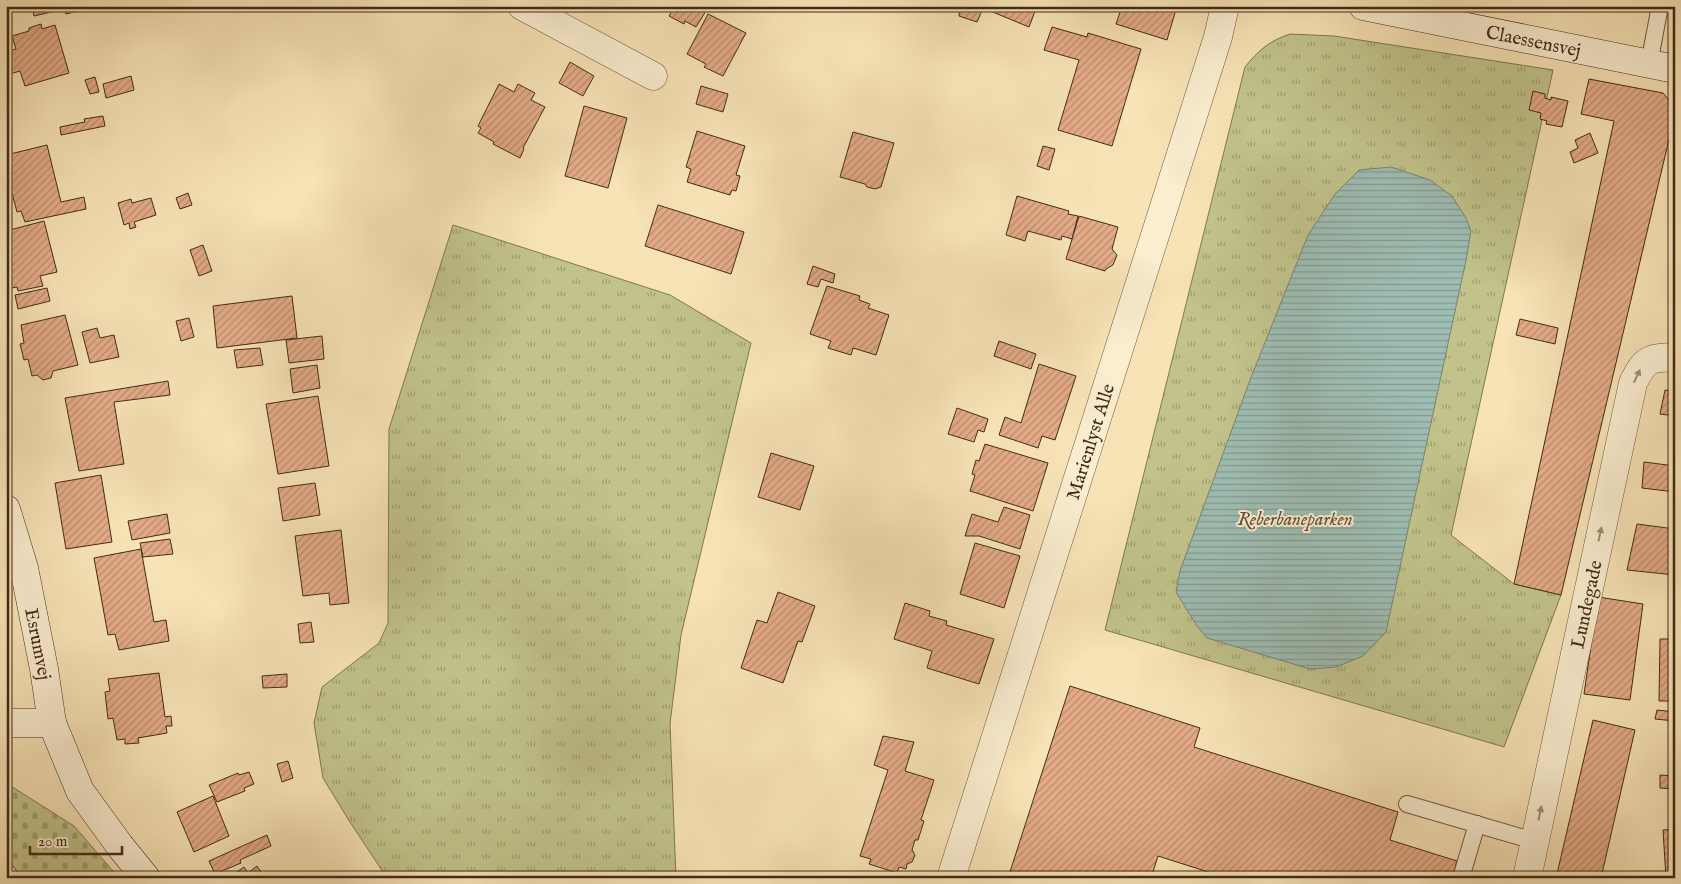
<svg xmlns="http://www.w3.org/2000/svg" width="1681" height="884" font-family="'IM FELL English',serif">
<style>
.grass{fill:url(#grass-tufts);stroke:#827752}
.cemetery{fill:url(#cemetery-stones);stroke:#827752}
.water{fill:url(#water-rules);stroke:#798375}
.building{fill:url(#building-hatch);stroke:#422b18}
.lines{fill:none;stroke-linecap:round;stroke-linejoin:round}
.lane-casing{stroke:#6f5940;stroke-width:18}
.street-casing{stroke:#6f5940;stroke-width:29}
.secondary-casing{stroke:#422b18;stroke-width:29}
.lane{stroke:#faedd0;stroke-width:16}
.street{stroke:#faedd0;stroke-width:28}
.secondary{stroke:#faedd0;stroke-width:28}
.oneway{fill:#9e8c74}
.labels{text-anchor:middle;stroke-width:4;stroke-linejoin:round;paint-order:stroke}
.street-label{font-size:19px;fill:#422b18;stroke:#faedd0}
.park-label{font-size:19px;font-style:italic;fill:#625135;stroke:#faedd0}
</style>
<defs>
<pattern id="grass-tufts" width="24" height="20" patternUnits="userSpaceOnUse" patternTransform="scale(1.25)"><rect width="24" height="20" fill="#c1c38b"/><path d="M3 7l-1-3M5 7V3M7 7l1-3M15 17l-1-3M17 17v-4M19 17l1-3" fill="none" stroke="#9e9f71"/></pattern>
<pattern id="cemetery-stones" width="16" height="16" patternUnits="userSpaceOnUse" patternTransform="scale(1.25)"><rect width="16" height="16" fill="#c1c38b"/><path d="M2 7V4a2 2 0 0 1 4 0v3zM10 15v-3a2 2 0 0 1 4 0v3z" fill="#9e9f71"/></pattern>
<pattern id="water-rules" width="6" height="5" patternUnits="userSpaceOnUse" patternTransform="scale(1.25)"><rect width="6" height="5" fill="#9ebdb3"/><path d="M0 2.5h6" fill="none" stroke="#829a91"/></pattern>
<pattern id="building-hatch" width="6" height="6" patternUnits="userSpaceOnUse" patternTransform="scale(1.25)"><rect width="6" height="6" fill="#e4ab87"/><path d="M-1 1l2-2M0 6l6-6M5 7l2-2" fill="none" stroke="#ba8b6d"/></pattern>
</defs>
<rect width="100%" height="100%" fill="#f7e3b6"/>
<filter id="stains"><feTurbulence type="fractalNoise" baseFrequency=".004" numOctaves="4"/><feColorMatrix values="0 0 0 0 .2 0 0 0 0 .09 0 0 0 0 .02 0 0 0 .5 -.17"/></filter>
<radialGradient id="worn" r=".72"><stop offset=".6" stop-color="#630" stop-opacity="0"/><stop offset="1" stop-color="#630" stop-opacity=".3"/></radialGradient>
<!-- grass -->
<g class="grass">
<path d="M 1290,34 L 1334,36 L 1553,70 L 1451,535 L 1514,584 L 1561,595 L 1504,747 L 1105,630 L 1245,67 C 1259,50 1269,41 1290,34 Z"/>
<path d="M 453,225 L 670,295 L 751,343 L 681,635 L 670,724 L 676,878 L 387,878 L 348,819 L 323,778 L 314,723 L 322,687 L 379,643 L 388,623 L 389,429 Z"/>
</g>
<!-- cemetery -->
<path class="cemetery" d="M 6,783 L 74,826 L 119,878 L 6,878 Z"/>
<!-- water -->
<path class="water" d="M 1391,167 L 1430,180 L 1452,196 L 1466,218 L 1471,231 L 1466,260 L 1386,632 L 1363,656 L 1336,667 L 1310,669 L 1207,638 L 1197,626 L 1176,592 L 1180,571 L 1250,380 L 1308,235 L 1335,194 L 1359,170 Z"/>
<!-- building -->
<g class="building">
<path d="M 32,6 L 97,6 L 66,14 L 64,9 L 34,16 Z"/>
<path d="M 276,6 L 295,6 L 278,11 Z"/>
<path d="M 675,6 L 709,6 L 696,27 L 685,21 L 684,24 L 669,16 Z"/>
<path d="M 949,6 L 1037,6 L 1029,27 L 983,8 L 977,22 L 959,16 L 960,10 Z"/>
<path d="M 1122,6 L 1177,6 L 1167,40 L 1116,24 Z"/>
<path d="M 708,14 L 746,33 L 723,76 L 704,67 L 706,64 L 687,54 Z"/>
<path d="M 41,24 L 42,29 L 55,25 L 69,73 L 25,86 L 20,71 L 10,74 L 6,63 L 6,52 L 16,49 L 12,36 L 29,31 L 29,28 Z"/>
<path d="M 1052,27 L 1087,37 L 1088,33 L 1141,49 L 1112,146 L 1058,130 L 1079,60 L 1044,50 Z"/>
<path d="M 570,62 L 594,76 L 583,96 L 559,83 Z"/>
<path d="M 131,76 L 134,90 L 106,98 L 103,84 Z"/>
<path d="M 95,77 L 99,92 L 90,94 L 85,80 Z"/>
<path d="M 1589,79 L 1663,93 L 1675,107 L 1675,114 L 1561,595 L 1514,584 L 1614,121 L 1581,114 Z"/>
<path d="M 499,84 L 514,92 L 518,84 L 535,93 L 531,100 L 545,107 L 523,148 L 524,149 L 520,158 L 493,144 L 494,142 L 478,133 L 481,128 L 478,126 Z"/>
<path d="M 701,86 L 728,94 L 723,112 L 696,104 Z"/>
<path d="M 1533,91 L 1545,94 L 1545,98 L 1551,100 L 1551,97 L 1568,101 L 1562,127 L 1546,124 L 1547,121 L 1540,119 L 1541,113 L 1529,110 Z"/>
<path d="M 584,106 L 627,118 L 608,188 L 565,176 Z"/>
<path d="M 103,116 L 105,126 L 61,135 L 60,127 L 85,122 L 84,119 Z"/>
<path d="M 697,131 L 745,146 L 736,175 L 740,176 L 736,191 L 732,190 L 730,195 L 687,182 L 691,169 L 686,167 Z"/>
<path d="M 853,132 L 894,143 L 881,187 L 875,189 L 867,187 L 865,184 L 840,177 Z"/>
<path d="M 1590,133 L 1598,153 L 1574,163 L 1570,152 L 1578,148 L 1575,140 Z"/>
<path d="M 47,145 L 61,202 L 84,197 L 86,209 L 25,222 L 21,211 L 17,212 L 12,193 L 6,195 L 6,174 L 8,173 L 6,155 Z"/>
<path d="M 1043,146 L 1055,149 L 1049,170 L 1037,166 Z"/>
<path d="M 188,193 L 192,205 L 180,209 L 176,198 Z"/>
<path d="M 1017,196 L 1069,211 L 1068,214 L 1078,216 L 1072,239 L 1062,236 L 1061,240 L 1028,231 L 1025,241 L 1006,235 Z"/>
<path d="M 151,198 L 156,215 L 134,222 L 136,227 L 130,229 L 129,223 L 124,225 L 118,203 L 131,199 L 132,203 Z"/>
<path d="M 658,205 L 744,232 L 731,274 L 645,246 Z"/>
<path d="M 1079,216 L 1118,227 L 1112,249 L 1117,255 L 1113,265 L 1106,269 L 1105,271 L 1066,259 Z"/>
<path d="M 44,221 L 57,272 L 40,276 L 43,286 L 18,291 L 17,287 L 11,288 L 6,266 L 6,231 Z"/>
<path d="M 203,245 L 212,271 L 199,276 L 190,250 Z"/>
<path d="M 813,266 L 835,274 L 833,283 L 821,279 L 818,287 L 807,284 Z"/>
<path d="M 827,286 L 860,296 L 859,300 L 870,304 L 868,308 L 889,315 L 876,355 L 853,348 L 851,355 L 828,348 L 831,341 L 810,334 Z"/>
<path d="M 47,288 L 50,301 L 18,309 L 15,295 Z"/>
<path d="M 292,296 L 297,338 L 217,348 L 213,306 Z"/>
<path d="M 65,315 L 78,365 L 53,371 L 51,378 L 43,380 L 37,375 L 32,376 L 28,359 L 24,360 L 20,344 L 24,343 L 21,325 Z"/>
<path d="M 189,318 L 194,337 L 181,341 L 176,321 Z"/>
<path d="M 1520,319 L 1558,328 L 1555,344 L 1516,335 Z"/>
<path d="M 97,328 L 100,338 L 114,335 L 119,357 L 90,363 L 82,332 Z"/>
<path d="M 322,336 L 324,359 L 289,363 L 286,340 Z"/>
<path d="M 999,341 L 1036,354 L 1031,369 L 994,356 Z"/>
<path d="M 260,348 L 263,365 L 237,368 L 234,350 Z"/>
<path d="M 1039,364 L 1076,376 L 1055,440 L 1042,436 L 1038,448 L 999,435 L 1005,417 L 1021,423 Z"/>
<path d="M 317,365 L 320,388 L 293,393 L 290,369 Z"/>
<path d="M 168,381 L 170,395 L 114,402 L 124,464 L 79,471 L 65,398 Z"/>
<path d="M 1665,390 L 1675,392 L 1675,416 L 1660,414 Z"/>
<path d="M 318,396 L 329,466 L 278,474 L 266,404 Z"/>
<path d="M 957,408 L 988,419 L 984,432 L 978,430 L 974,442 L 948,434 Z"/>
<path d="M 985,444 L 1048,463 L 1033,511 L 970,491 L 975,475 L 972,474 L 976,460 L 979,461 Z"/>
<path d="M 771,453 L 814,466 L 800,510 L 758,497 Z"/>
<path d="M 1644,462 L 1675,466 L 1675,492 L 1642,488 Z"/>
<path d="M 101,475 L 112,542 L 66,549 L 55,483 Z"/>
<path d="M 315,483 L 320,515 L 283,521 L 278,488 Z"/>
<path d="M 1004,507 L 1030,515 L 1020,549 L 979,536 L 965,536 L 972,514 L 998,522 Z"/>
<path d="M 167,514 L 170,533 L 132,540 L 128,521 Z"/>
<path d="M 1637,524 L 1675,529 L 1675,575 L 1627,570 Z"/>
<path d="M 341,530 L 349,603 L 330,605 L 329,593 L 303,596 L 295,536 Z"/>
<path d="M 170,539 L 173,554 L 143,557 L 140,543 Z"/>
<path d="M 975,543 L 1020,556 L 1004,608 L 960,594 Z"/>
<path d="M 141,549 L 154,622 L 166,620 L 169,641 L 119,650 L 115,634 L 108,635 L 94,558 Z"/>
<path d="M 778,592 L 815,606 L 802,642 L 798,641 L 783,683 L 741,668 L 757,620 L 767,623 Z"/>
<path d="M 1598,597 L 1643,604 L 1630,700 L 1584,694 Z"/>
<path d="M 905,603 L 930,611 L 929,616 L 947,621 L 946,625 L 994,639 L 979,684 L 927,668 L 932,651 L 894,639 Z"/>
<path d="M 311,622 L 314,642 L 300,643 L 298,624 Z"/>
<path d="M 1660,639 L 1675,639 L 1675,701 L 1659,701 Z"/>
<path d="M 159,673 L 165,717 L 171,716 L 172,726 L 166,726 L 167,733 L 138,738 L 139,743 L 125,744 L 125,739 L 117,740 L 113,718 L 108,719 L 105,692 L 110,691 L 108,679 Z"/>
<path d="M 287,674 L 287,687 L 263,688 L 262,676 Z"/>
<path d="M 1070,686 L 1200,728 L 1194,747 L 1398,812 L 1390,840 L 1457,861 L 1452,878 L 1227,878 L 1158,856 L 1151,878 L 1008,878 Z"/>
<path d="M 1657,710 L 1675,712 L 1675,721 L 1655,719 Z"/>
<path d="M 1593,720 L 1635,730 L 1601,878 L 1556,878 Z"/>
<path d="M 883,736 L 914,742 L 905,771 L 934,780 L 921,820 L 924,821 L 918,840 L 915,840 L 912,850 L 915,855 L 912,862 L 907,864 L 906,869 L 899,867 L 897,873 L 869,864 L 871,859 L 860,856 L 888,770 L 874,765 Z"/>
<path d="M 288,761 L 293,778 L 282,782 L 277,764 Z"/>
<path d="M 249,772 L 254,784 L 244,788 L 245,791 L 217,802 L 209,785 L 238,773 L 239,775 Z"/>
<path d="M 1660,775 L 1675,776 L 1675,789 L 1660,788 Z"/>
<path d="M 213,796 L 229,836 L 194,852 L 177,812 Z"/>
<path d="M 1675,829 L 1675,878 L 1666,878 L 1663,830 Z"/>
<path d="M 267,835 L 271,846 L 240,860 L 241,863 L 215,874 L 209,861 Z"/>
<path d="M 257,866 L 265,878 L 233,878 L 231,876 L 244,867 L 248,873 Z"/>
<path d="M 808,872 L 826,878 L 806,878 Z"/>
</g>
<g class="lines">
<!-- lane casing -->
<g class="lane-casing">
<g id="lane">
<path d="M 1649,64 L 1660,6"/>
<path d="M 1407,804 L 1534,841"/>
<path d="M 6,871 L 11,878"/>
<path d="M 1461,878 L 1477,824"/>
</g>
</g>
<!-- street casing -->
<g class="street-casing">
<g id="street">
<path d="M 522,6 L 653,76"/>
<path id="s1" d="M 951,878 L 1218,37 L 1225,6"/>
<path id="s2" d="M 1527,878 L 1633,383 C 1645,359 1648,358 1675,357"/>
</g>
</g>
<!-- secondary casing -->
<g class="secondary-casing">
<g id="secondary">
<path id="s3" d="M 1363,6 L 1675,69"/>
<path id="s4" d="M 6,509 L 24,568 L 44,669 L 52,723 L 80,791 L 120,846 L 146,878"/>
<path d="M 6,723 L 52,723"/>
</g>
</g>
<!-- lane -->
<use href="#lane" class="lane"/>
<!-- street -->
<use href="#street" class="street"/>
<!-- secondary -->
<use href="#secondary" class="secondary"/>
</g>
<!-- one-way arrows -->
<defs><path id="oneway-solid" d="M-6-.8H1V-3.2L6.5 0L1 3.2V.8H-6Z" transform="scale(1.25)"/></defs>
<g class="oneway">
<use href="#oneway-solid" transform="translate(1637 376) rotate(-65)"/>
<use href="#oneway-solid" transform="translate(1600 534) rotate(-78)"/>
<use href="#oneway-solid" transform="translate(1540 813) rotate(-78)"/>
</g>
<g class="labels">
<!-- street labels -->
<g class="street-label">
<text dy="7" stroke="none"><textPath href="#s3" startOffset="174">Claessensvej</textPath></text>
<text dy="7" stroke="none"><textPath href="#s1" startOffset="458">Marienlyst Alle</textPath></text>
<text dy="7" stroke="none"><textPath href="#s2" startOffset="280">Lundegade</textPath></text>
<text dy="7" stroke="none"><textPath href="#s4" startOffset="139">Esrumvej</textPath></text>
</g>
<!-- park labels -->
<g class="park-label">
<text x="1295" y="525">Reberbaneparken</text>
</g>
</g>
<!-- margin -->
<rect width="1681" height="884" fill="none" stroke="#f7e3b6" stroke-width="25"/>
<rect x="8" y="8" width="1666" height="869" fill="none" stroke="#422b18" stroke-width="2.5"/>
<rect x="12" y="12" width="1656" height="859" fill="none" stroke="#422b18"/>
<!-- scale -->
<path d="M30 846v8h92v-8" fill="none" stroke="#422b18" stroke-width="2.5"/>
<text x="38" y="846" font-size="15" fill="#422b18" stroke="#faedd0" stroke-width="4" paint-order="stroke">20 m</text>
<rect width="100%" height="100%" filter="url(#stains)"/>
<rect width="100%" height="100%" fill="url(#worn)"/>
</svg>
